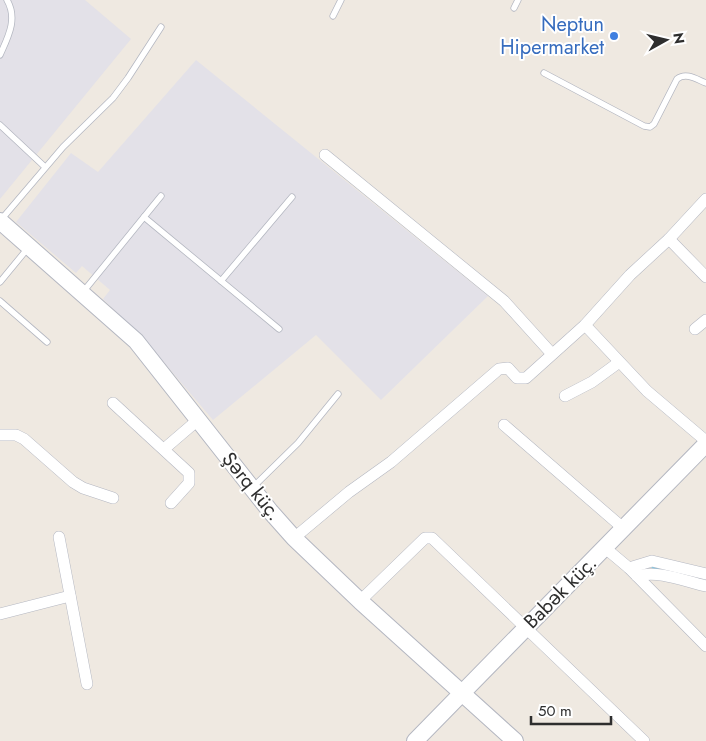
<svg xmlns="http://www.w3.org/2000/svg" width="706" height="741" font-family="Jost,sans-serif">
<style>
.industrial{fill:#e3e1e8}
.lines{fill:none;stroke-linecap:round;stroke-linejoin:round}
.stream{stroke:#75cff0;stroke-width:3}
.lane-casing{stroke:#b4b7c1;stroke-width:7}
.street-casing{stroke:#b4b7c1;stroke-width:12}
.secondary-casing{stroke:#b4b7c1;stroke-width:18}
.lane{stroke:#fff;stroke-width:5.5}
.street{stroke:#fff;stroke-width:11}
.secondary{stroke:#fff;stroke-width:16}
.shop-dot{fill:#3f7fe0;stroke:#fff;stroke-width:2}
.labels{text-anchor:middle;stroke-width:4;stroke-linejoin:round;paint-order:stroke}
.shop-label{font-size:20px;fill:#366cbe;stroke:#fff;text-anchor:end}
.street-label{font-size:20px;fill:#2e2e2e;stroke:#fff}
</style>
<rect width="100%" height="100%" fill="#efe9e1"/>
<!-- industrial -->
<g class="industrial">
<path d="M 0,0 L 85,0 L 131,39 L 0,199 Z"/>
<path d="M 196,60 L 488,296 L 381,400 L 316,335 L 213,420 L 144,339 L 103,299 L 110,290 L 82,266 L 76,273 L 16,222 L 71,153 L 98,172 Z"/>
</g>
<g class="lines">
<!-- stream -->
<path class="stream" d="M 653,567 L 666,570"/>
<!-- lane casing -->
<g class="lane-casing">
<g id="lane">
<path d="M 514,8 L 518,0"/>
<path d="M 333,16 L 341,0"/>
<path d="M 0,55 C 8,37 18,19 7,0"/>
<path d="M 544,73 L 644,126 L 650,127 L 654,124 L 677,79 C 686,72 696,79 706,83"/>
<path d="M 0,125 L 45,167"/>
<path d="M 144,217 L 279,329"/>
<path d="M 0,221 L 63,147 L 113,98 L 128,78 L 161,27"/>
<path d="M 221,281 L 292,197"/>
<path d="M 0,282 L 28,248"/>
<path d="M 83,292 L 161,196"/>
<path d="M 0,301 L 47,342"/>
<path d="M 252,488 L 298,443 L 338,394"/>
</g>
</g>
<!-- street casing -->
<g class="street-casing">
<g id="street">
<path d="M 325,155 L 504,301 L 552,354"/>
<path d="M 669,239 L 706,277"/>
<path d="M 585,325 L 647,391 L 706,441"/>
<path d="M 695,329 L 706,320"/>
<path d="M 565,396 L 592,382 L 618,363"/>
<path d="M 113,403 L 189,473 L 189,483 L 171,503"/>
<path d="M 504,425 L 623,528"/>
<path d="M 0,435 L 16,435 L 24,439 L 73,482 L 83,488 L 113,498"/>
<path d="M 164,449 L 199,419"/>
<path d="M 59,537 L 87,684"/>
<path d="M 294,538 L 349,492 L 391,462 L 499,369 L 508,368 L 517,378 L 526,378 L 585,325 L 630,275 L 669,239 L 706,199"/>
<path d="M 604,547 L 629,568 L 706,646"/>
<path d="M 629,568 L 652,561 L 706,574"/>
<path d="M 637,576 C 659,570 684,581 706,586"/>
<path d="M 360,601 L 425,538 L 432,538 L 644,741"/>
<path d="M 0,614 L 70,596"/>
</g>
</g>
<!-- secondary casing -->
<g class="secondary-casing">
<g id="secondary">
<path d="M 0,221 L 136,341 L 270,511 L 294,538 L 360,601 L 515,741"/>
<path d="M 415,741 L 706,444"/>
</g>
</g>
<!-- lane -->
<use href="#lane" class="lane"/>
<!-- street -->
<use href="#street" class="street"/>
<!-- secondary -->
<use href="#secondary" class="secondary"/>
</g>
<!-- markers -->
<circle class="shop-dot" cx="614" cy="36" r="5"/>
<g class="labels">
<!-- shop labels -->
<g class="shop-label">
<text x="604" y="31">Neptun<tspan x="604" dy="23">Hipermarket</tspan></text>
</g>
<!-- street labels -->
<g class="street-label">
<text transform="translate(252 486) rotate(51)" y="7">Şərq küç.</text>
<text transform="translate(560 592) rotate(-45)" y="7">Babək küç.</text>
</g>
</g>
<!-- north arrow -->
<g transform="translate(666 40) rotate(82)" stroke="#ffffff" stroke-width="4" paint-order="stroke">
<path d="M0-4L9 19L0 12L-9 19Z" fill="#2e2e2e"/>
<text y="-8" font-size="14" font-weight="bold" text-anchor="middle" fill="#2e2e2e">N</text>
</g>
<!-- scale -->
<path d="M531 716v8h80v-8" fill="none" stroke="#2e2e2e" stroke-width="2.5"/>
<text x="538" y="716" font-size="15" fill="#2e2e2e" stroke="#ffffff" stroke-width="4" paint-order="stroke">50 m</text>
</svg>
